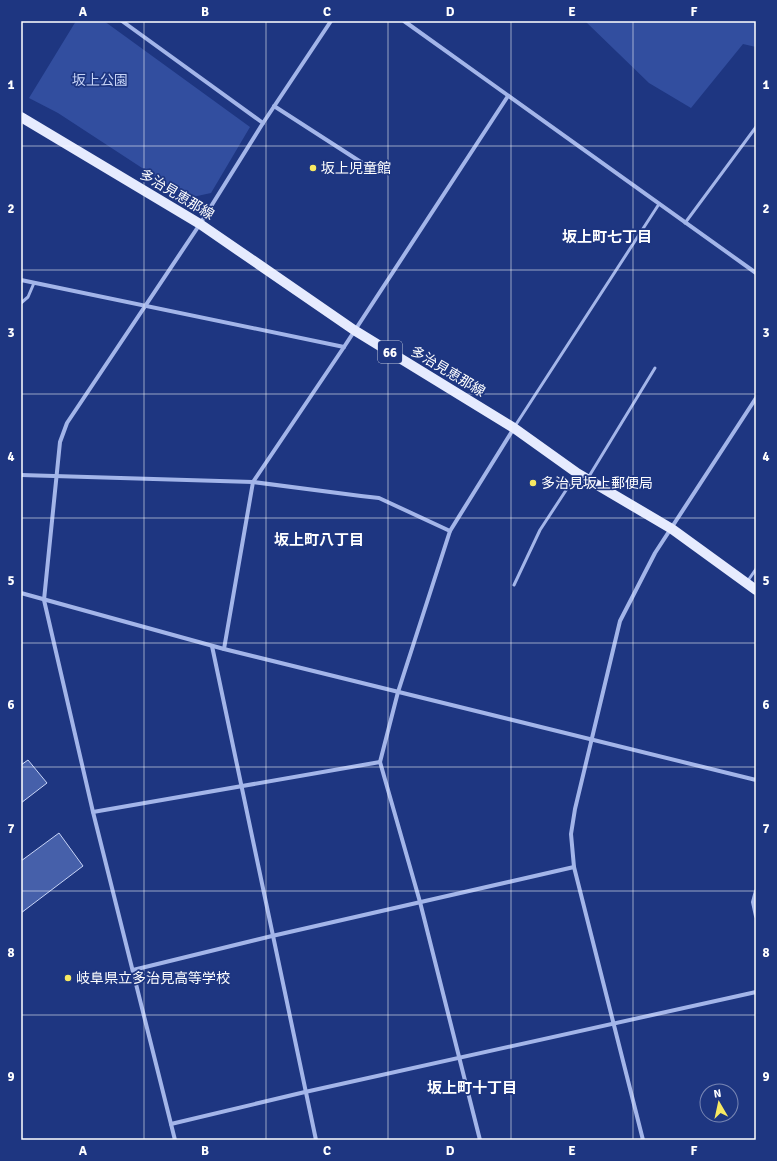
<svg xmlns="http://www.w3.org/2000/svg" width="777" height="1161" font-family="Signika,'Noto Sans JP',sans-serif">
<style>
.green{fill:#324e9f}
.building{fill:#4660aa;stroke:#c7d4f7}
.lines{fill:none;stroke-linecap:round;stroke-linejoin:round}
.service{stroke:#a3b5e9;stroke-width:3}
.minor{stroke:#a3b5e9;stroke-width:4}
.primary{stroke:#e6ebfe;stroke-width:10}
.grid{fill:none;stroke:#fff;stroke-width:1;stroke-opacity:0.55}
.poi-dot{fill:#f8e962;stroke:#1e3681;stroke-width:1.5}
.labels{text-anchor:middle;stroke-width:3.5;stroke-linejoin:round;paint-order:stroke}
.shield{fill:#1e3681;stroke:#bcc3d9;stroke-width:1}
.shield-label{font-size:13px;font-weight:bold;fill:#fff}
.park-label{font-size:14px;fill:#c7d4f7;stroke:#1e3681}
.poi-label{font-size:14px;fill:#fff;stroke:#1e3681;text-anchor:start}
.street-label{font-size:14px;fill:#fff;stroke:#1e3681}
.neighbourhood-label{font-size:15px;font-weight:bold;fill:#fff;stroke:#1e3681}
.neatline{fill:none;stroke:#fff;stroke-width:1.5}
.grid-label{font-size:13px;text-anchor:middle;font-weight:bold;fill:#fff}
</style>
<rect width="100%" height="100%" fill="#1e3681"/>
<!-- green -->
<g class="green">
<path d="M 76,21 L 104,21 L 250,127 L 211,193 L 188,198 L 58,113 L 29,98 Z"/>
<path d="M 585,21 L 756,21 L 756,47 L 743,44 L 691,108 L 649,83 Z"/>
</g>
<!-- building -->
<g class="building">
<path d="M 28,760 L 47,783 L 21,803 L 21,765 Z"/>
<path d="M 59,833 L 83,866 L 21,913 L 21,861 Z"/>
</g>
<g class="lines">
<!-- service -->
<g class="service">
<path d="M 685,223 L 756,127"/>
<path d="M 21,303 L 28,297 L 34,283"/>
<path d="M 515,426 L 659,204"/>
<path d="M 588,478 L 655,368"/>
<path d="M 747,582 L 756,569"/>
<path d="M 514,585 L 540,530 L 576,475"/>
</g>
<!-- minor -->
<g class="minor">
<path d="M 122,21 L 263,123"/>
<path d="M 404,21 L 756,273"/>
<path d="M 274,106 L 367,166"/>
<path d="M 21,280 L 344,347"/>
<path d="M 21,475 L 253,482 L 361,496 L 379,498 L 450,531"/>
<path d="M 21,593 L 224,649 L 756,780"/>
<path d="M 212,646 L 316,1140"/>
<path d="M 224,649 L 253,482 L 344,347 L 508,96"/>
<path d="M 93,812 L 380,762"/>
<path d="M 756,891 L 753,902 L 756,916"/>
<path d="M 133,970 L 272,936 L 574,867"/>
<path d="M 171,1124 L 305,1092 L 756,992"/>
<path d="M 175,1140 L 93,812 L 44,600 L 60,442 L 67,423 L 200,224 L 263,123 L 331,21"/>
<path d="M 480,1140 L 420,902 L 380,762 L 398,692 L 450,531 L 514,428"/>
<path d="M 643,1140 L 574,867 L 571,834 L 575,809 L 620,621 L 655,553 L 756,398"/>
</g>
<!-- primary -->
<path class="primary" d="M 21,117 L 200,224 L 354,330 L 514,428 L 577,473 L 672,529 L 756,590"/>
</g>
<!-- grid -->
<path class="grid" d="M 144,21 L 144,1140M 266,21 L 266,1140M 388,21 L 388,1140M 511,21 L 511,1140M 633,21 L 633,1140M 21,146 L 756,146M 21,270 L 756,270M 21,394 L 756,394M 21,518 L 756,518M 21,643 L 756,643M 21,767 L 756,767M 21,891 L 756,891M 21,1015 L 756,1015"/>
<!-- markers -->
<g class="poi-dot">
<circle cx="313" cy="168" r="4"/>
<circle cx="533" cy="483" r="4"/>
<circle cx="68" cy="978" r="4"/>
</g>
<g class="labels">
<!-- shield labels -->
<rect class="shield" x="378" y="341" width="24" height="22" rx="3"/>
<g class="shield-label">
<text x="390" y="357">66</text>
</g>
<!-- park labels -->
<g class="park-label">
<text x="100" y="85">坂上公園</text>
</g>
<!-- poi labels -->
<g class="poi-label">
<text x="321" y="173">坂上児童館</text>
<text x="541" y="488">多治見坂上郵便局</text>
<text x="76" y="983">岐阜県立多治見高等学校</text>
</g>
<!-- street labels -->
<g class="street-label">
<text transform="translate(177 194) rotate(31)" y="5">多治見恵那線</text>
<text transform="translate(448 371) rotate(31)" y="5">多治見恵那線</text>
</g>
<!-- neighbourhood labels -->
<g class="neighbourhood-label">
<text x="607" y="242">坂上町七丁目</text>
<text x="319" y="545">坂上町八丁目</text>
<text x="472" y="1093">坂上町十丁目</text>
</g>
</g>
<!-- border -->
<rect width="777" height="1161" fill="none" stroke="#1e3681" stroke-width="44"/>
<!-- north arrow -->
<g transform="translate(719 1103) rotate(351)"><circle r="19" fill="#1e3681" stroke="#7886b3"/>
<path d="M0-3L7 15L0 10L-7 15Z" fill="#f8e962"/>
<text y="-6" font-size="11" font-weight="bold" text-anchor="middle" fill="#ffffff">N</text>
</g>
<rect x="22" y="22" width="733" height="1117" class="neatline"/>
<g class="grid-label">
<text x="83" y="16">A</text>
<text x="205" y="16">B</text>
<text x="327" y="16">C</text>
<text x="450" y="16">D</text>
<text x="572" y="16">E</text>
<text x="694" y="16">F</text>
<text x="11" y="89">1</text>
<text x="766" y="89">1</text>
<text x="11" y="213">2</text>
<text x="766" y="213">2</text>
<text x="11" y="337">3</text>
<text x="766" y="337">3</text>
<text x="11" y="461">4</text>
<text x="766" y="461">4</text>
<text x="11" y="585">5</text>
<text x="766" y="585">5</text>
<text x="11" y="709">6</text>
<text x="766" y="709">6</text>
<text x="11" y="833">7</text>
<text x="766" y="833">7</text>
<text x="11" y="957">8</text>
<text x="766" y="957">8</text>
<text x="11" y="1081">9</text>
<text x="766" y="1081">9</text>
<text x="83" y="1155">A</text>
<text x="205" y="1155">B</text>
<text x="327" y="1155">C</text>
<text x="450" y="1155">D</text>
<text x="572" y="1155">E</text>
<text x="694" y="1155">F</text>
</g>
</svg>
